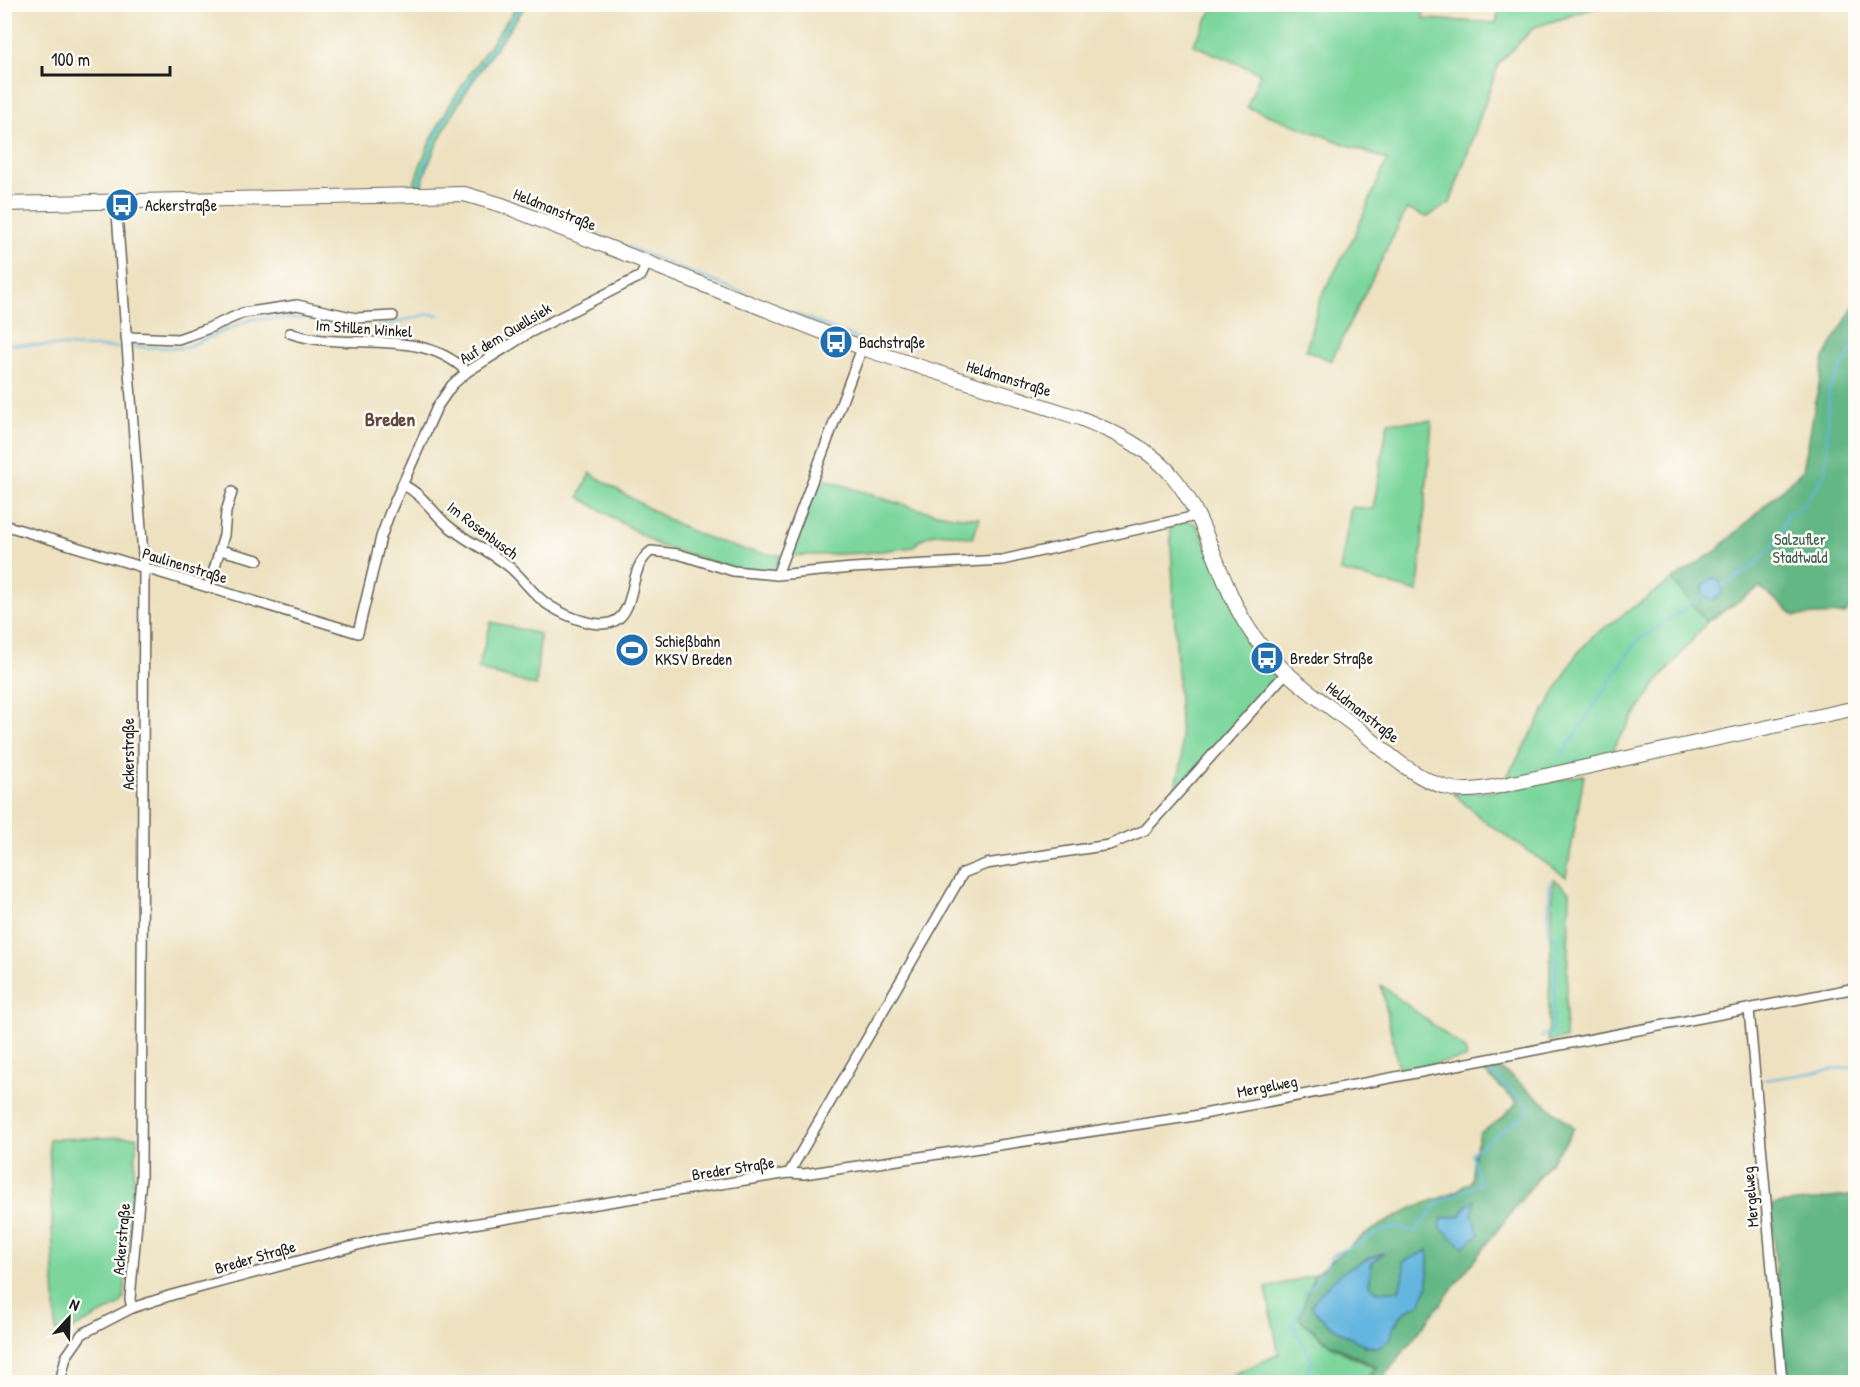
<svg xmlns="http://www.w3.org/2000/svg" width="1860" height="1387" font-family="'Patrick Hand',sans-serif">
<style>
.green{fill:#7bd69c;stroke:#4c795c;stroke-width:1.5}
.forest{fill:#64b784;stroke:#406a50;stroke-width:1.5;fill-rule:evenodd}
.water{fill:#63b6df;stroke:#40697e;stroke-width:1.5}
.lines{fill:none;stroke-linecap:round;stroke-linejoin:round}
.stream{stroke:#63b6df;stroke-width:2}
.minor-casing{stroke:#656155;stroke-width:12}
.secondary-casing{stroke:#656155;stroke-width:16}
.minor{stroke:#fff;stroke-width:9}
.secondary{stroke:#fff;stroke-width:14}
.labels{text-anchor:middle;stroke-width:5;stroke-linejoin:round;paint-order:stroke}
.poi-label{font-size:16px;fill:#1c1c1c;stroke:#fdfcf7;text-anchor:start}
.street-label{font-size:16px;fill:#1c1c1c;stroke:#fdfcf7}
.park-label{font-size:16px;fill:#3d5d49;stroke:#fdfcf7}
.quarter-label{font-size:20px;font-weight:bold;fill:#63473d;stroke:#fdfcf7}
</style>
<rect width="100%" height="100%" fill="#fdfcf7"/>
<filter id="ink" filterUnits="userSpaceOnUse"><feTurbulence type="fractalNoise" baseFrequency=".0167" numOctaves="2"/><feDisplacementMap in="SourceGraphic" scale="12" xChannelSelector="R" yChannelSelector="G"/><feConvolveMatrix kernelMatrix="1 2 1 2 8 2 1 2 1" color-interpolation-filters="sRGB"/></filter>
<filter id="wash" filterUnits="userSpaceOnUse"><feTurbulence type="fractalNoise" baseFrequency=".008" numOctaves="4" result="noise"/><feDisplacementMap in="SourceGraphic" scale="24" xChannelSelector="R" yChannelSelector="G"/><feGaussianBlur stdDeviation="1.35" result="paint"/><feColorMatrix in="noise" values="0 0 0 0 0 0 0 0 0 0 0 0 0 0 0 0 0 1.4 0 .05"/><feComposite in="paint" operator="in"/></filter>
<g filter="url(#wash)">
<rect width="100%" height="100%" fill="#ede1c0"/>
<!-- green -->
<g class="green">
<path d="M 518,5 L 526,5 C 487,63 440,118 421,187 L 414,184 C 434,116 479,62 518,5 Z"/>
<path d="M 1215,5 L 1421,5 L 1424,19 L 1496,23 L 1500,5 L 1605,5 L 1535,27 L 1499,63 L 1450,203 L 1427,217 L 1407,209 L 1331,361 L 1306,350 L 1320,299 L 1356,232 L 1387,160 L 1247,107 L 1260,73 L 1193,45 Z"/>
<path d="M 1432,421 L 1418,592 L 1340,571 L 1351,507 L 1373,509 L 1388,422 Z"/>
<path d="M 590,473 C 649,509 710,551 781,555 L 774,572 L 737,569 L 660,546 L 579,497 Z"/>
<path d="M 816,476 C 869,493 924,517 980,518 L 973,538 C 951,534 928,527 913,547 L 865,553 L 787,556 Z"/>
<path d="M 1189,521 L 1196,524 L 1273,666 L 1275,680 L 1174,793 L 1182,761 L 1170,525 Z"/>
<path d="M 1672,580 L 1707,622 L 1655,685 L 1614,746 L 1615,757 L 1504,782 L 1576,655 L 1593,636 Z"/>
<path d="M 491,622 L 540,634 L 536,686 L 478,669 Z"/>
<path d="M 1584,775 L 1566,877 L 1483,820 L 1453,793 L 1487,792 Z"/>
<path d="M 1553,878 L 1570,892 L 1565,1039 L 1548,1041 Z"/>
<path d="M 1381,985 L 1465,1049 L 1467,1058 L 1399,1070 Z"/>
<path d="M 137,1137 L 124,1299 L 119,1305 L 71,1330 L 56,1332 L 49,1139 Z"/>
<path d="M 1314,1275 L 1300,1319 L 1331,1346 L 1375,1368 L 1364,1382 L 1217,1382 L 1279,1354 L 1266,1288 Z"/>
</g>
<!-- forest -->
<g class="forest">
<path d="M 1855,304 L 1855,601 L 1845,614 L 1795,616 L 1760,587 L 1707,622 L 1672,580 L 1717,550 L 1803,470 L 1824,358 Z"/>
<path d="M 1490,1063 L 1511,1076 L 1574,1127 L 1568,1139 L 1380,1382 L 1365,1382 L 1377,1367 L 1329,1343 L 1299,1318 L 1314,1275 L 1365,1234 L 1414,1207 L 1449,1195 L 1471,1182 L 1474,1154 L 1480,1133 L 1501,1119 L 1517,1103 L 1477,1065 ZM 1466,1206 L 1479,1234 L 1442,1219 L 1461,1215 ZM 1428,1251 L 1428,1286 L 1406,1309 L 1378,1348 L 1365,1346 L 1317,1314 C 1338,1279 1341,1267 1382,1253 L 1372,1263 L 1369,1285 C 1379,1293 1387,1292 1399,1290 L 1405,1271 L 1403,1262 Z"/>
<path d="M 1855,1195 L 1855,1382 L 1784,1382 L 1771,1205 Z"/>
</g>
<!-- water -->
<g class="water">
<path d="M 1711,578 L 1720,581 L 1722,593 L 1713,600 L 1702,596 L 1703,586 Z"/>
<path d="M 1475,1201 L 1472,1215 L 1479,1234 L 1463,1247 L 1440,1227 L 1442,1219 L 1461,1215 L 1466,1206 Z"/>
<path d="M 1428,1250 L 1428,1286 L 1421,1303 C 1406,1309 1393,1320 1391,1338 L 1379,1348 C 1356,1345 1324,1324 1311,1306 C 1330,1277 1351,1264 1384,1253 L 1372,1263 L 1369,1285 L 1378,1292 L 1399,1290 L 1405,1271 L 1403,1262 Z"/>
</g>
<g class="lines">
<!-- stream -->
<g class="stream">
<path d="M 419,184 L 435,138 L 445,118 L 523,4"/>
<path d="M 549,216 L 861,340"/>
<path d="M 4,344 L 123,348"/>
<path d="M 131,347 L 184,348 L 252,319 L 308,318 L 362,331 L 429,314 L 439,315"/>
<path d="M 1720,586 C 1751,572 1780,549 1787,513 L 1796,511 L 1812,495 L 1826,471 L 1829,390 L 1856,341"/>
<path d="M 1562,755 L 1636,642 L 1705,595"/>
<path d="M 1541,1037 L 1552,1032 L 1558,940 L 1548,933 L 1550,882"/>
<path d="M 1765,1080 L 1856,1066"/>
<path d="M 1303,1295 L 1317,1280 L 1333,1255 L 1385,1230 L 1397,1227 L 1415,1231 L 1440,1201 L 1480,1184 L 1471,1153 L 1530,1111 L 1529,1106 L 1488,1071"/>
<path d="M 1299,1305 L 1293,1326 L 1313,1361 L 1302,1382"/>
</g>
</g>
</g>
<g filter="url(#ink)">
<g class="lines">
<!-- minor casing -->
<g class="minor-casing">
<g id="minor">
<path d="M 116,201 L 144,568 L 141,1179 L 130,1299 L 132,1308"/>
<path d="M 290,333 C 345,353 420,325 467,372"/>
<path d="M 126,337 L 178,339 L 204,330 L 243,313 L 297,305 L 356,318 L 393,316"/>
<path d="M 403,485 C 421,493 432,511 446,524 C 465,541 488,550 507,565 C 523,577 533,596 550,606 C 566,616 601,632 618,619 C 637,604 628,568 651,551 L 678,554 L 733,571 L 777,575 L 852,568 L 1002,560 L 1196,516"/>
<path d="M 4,525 L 358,633 L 381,537 L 390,512 L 437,407 L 452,385 L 467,372 L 529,333 L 641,276 L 647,263"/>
<path d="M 220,550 L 258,560"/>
<path d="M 777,575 L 862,348"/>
<path d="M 209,587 L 224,535 L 226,512 L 232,492"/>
<path d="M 1749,1009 L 1782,1382"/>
<path d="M 789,1173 L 804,1174 L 1188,1117 L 1856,988"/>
<path d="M 60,1382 L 66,1357 L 82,1334 L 132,1308 L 172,1295 L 380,1239 L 789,1173 L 963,873 L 986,864 L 1109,845 L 1145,830 L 1286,673"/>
</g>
</g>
<!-- secondary casing -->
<g class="secondary-casing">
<path id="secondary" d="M 4,204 L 464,194 L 502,205 L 868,350 L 1080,418 C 1114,432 1152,449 1175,479 C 1208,520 1219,583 1249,629 C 1275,670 1317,697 1355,726 C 1382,748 1411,777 1445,787 C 1463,793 1480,789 1499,786 L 1856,708"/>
</g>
<!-- minor -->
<use href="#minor" class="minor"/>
<!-- secondary -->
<use href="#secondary" class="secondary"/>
</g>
</g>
<!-- icons -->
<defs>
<g id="bus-disc" transform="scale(1.725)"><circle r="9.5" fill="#1f6fb2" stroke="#fdfcf7"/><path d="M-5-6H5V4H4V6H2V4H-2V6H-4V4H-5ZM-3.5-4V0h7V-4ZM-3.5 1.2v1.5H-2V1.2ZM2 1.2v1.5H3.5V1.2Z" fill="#fff"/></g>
<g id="stadium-disc" transform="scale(1.725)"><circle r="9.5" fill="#1f6fb2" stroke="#fdfcf7"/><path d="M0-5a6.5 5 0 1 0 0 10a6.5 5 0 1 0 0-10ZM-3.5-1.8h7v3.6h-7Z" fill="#fff"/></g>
</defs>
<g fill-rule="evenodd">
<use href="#bus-disc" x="122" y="205"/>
<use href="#bus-disc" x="836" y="342"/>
<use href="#stadium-disc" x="632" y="650"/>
<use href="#bus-disc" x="1267" y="658"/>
</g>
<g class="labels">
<!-- poi labels -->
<g class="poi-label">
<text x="145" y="211">Ackerstraße</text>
<text x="859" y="348">Bachstraße</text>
<text x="655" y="647">Schießbahn<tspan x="655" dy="18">KKSV Breden</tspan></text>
<text x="1290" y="664">Breder Straße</text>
</g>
<!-- street labels -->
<g class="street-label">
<text transform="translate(555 209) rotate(22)" y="6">Heldmanstraße</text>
<text transform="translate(364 328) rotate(4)" y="6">Im Stillen Winkel</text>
<text transform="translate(505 333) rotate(-31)" y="6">Auf dem Quellsiek</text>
<text transform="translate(1009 378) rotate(17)" y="6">Heldmanstraße</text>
<text transform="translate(483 530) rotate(37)" y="6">Im Rosenbusch</text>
<text transform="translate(185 565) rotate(17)" y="6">Paulinenstraße</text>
<text transform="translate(1363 712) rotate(38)" y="6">Heldmanstraße</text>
<text transform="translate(128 754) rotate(-90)" y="6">Ackerstraße</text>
<text transform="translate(1267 1086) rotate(-11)" y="6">Mergelweg</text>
<text transform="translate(733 1168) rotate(-9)" y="6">Breder Straße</text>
<text transform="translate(1750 1197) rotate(-95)" y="6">Mergelweg</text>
<text transform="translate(121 1239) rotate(-85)" y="6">Ackerstraße</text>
<text transform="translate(255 1257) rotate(-16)" y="6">Breder Straße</text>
</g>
<!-- park labels -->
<g class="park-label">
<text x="1800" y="545">Salzufler<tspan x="1800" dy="18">Stadtwald</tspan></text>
</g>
<!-- quarter labels -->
<g class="quarter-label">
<text x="390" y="426">Breden</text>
</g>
</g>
<!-- margin -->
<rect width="1860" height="1387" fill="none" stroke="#fdfcf7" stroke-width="24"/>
<!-- north arrow -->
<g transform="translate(69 1318) rotate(22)" stroke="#fdfcf7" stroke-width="4.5" paint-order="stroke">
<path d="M0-4.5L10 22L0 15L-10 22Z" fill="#1c1c1c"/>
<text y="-9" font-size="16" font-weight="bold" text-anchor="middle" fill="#1c1c1c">N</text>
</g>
<!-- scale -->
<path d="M42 66v9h128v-9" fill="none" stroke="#1c1c1c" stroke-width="3"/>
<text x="51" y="66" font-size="18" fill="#1c1c1c" stroke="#fdfcf7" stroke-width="4.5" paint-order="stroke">100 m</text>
</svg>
